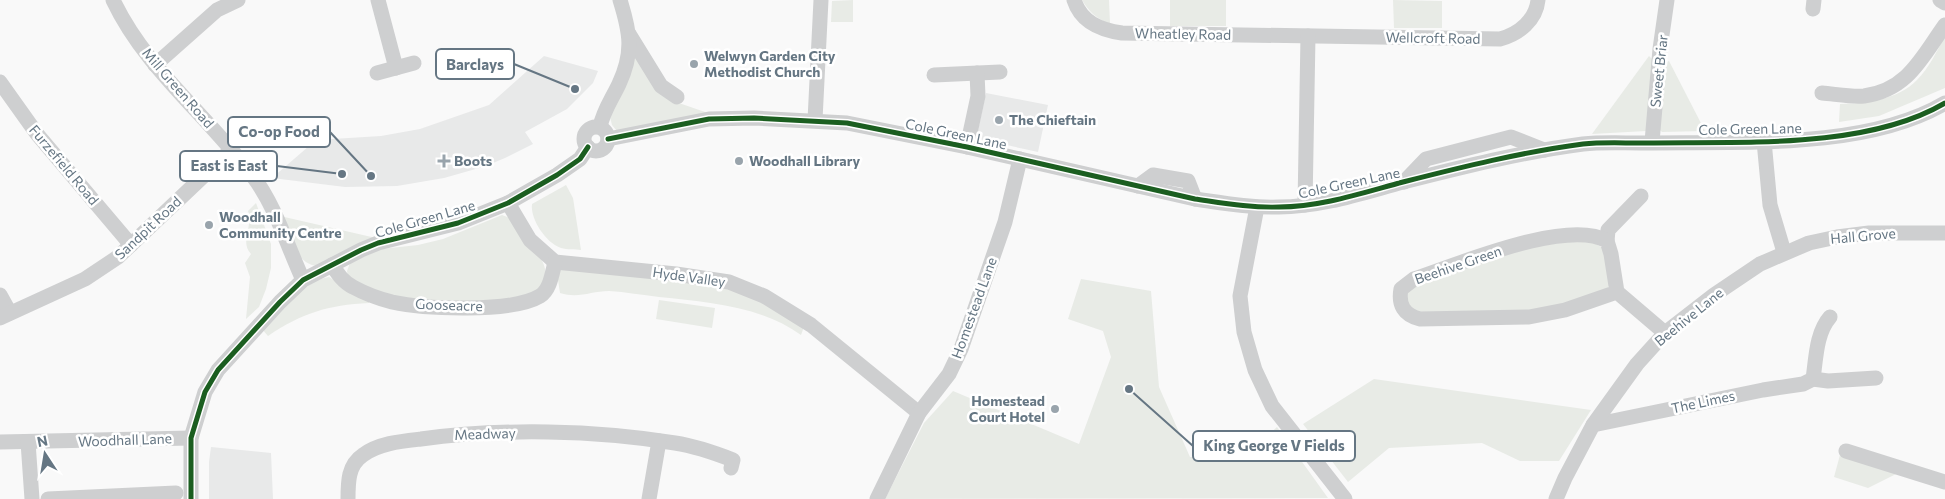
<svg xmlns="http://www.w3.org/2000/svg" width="1945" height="499" font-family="Commissioner,sans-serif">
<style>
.built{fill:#e8e9e9}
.green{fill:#e8ebe6}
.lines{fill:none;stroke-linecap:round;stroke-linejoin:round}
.minor{stroke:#cecfd0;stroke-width:15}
.cycleway-casing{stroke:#fff;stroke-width:8}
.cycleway{stroke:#1b5e20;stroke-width:5}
.poi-dot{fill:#99a4ac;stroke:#fff;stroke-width:2}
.labels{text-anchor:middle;stroke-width:5;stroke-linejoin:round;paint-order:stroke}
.street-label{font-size:14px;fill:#657683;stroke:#fff}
.poi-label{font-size:14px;font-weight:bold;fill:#657683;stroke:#fff;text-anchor:start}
.leader{fill:none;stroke:#657683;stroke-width:2}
.callout-dot{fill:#657683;stroke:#fff;stroke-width:2}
.callout{fill:#fff;stroke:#657683;stroke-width:2}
.callout-label{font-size:15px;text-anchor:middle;font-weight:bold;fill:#657683}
</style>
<rect width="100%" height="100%" fill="#f9f9f9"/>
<!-- built -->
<g class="built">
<path d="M 544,56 L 598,71 L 593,83 L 567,109 L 525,132 L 533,144 L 505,158 L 486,166 L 444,178 L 397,186 L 345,187 L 272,178 L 316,140 L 381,136 L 420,129 L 489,105 Z"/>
<path d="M 986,93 L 1048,105 L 1038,152 L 979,139 L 977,135 Z"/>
<path d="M 211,447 L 271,453 L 273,499 L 209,499 L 209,462 Z"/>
</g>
<!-- green -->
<g class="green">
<path d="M 853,0 L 853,22 L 831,22 L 832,1 Z"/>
<path d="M 1082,0 L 1109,0 L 1110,24 C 1097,19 1089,12 1082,0 Z"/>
<rect x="1170" y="0" width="56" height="26"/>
<path d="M 1393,0 L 1442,1 L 1442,28 L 1394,28 Z"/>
<path d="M 1945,36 L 1945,88 L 1879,116 L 1839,122 L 1840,104 C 1866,103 1898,100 1917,80 C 1929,68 1937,51 1945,36 Z"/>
<path d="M 633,55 L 676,102 L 708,113 L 617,131 L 612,125 L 610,117 Z"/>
<path d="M 1649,56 L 1654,61 L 1646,131 L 1592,134 Z"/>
<path d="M 1669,61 L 1705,131 L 1662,132 L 1659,129 L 1665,63 Z"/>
<path d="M 566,185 L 573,198 L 581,250 C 575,249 567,250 561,248 C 546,243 530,219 532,204 Z"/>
<path d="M 256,203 L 271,244 L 271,268 L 266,289 L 259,307 L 246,319 L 250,277 L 245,263 L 251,254 C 239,242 254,225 248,211 Z"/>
<path d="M 502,215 L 510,218 C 520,231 550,261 545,277 C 544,283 538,289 535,294 L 477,304 L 386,297 L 348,278 L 347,271 L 350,263 L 381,249 L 418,245 L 443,239 Z"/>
<path d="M 280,216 L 376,238 L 317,266 C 295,264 289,233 280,216 Z"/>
<path d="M 1586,237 L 1604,249 L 1610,284 L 1605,293 L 1529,313 L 1422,314 L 1406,308 L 1408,288 L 1514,249 Z"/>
<path d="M 559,266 L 728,285 L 805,324 L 801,335 C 761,306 707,302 659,297 C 642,295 626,292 609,291 C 591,291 579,299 560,293 L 558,280 Z"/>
<path d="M 329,277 L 350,290 L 369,298 L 369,303 C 328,305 302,313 268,336 L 262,329 C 281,311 303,281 329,277 Z"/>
<path d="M 1081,279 L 1151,291 L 1159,387 L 1190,457 L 1246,456 L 1277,427 L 1328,498 L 885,499 L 924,423 L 953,391 L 1079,444 L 1111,357 L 1103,331 L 1068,319 Z"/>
<path d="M 659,300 L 715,308 L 712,328 L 656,319 Z"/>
<path d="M 1374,379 L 1591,410 L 1559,461 L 1520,461 L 1482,443 L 1389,448 L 1348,482 L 1303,424 Z"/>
<path d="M 1840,455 L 1898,473 L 1868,488 L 1834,477 Z"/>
</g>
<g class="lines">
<!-- minor -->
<g class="minor">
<path d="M 113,0 C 145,68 207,115 252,175 C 275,205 287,245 303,280"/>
<path d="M 378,0 L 396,68"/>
<path d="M 1074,0 C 1081,22 1100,30 1122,33 L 1500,39 C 1519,34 1536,20 1538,0"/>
<path d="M 1940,0 L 1945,3"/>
<path d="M 1813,9 L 1814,0"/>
<path d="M 629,34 L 661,86 L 677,97"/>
<path d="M 155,65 L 217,10 L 238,0"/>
<path d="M 377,73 L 414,63"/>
<path d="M 934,75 L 1000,72"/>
<path d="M 0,82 L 37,134 L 131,245"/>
<path d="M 1822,93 C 1835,94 1851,97 1864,96 C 1908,90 1922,57 1945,25"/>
<path d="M 815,120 L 821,0"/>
<path d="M 600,127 C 603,111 612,99 619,84 C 634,52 630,32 620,0"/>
<circle cx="596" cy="139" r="12"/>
<path d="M 608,139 L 709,119 L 754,118 L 847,123 L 967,147 L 1195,199 C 1223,203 1251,208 1279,207 C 1321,207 1362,193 1403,182 C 1462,167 1522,152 1583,144 C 1601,142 1621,143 1640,143 C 1732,141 1864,151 1945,103"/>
<path d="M 1764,141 L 1770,205 L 1784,252"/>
<path d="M 1652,142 L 1660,49 L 1667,0"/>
<path d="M 967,147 L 978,96 L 977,73"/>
<path d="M 1404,182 L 1426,159 L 1511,137 L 1544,150"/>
<path d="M 1138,186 L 1153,175 L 1188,181 L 1195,199"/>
<path d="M 508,203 L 530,240 L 555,262 L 676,274 L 729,282 L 764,296 L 811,325 L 919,413"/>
<path d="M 1305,205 L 1308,36"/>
<path d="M 1257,207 L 1240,296 L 1244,332 L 1255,370 L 1272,406 L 1345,499"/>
<path d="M 1607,241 L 1608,230 L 1641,196"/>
<path d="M 332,265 C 338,274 343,282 353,287 C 364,293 380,299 392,302 C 424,309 512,313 540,296 C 550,290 552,274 555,262"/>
<path d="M 1617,292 L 1565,310 L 1529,317 L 1420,319 C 1404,315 1398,305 1401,289 L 1414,279 C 1457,265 1567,218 1607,241 L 1611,254 L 1617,292 L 1665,333"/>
<path d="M 0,295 L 10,313"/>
<path d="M 0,318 L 85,279 L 118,257 L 231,150"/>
<path d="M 1813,379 L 1828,381 L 1876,378"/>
<path d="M 1593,425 L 1763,390 L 1803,384 L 1813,379 C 1816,359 1816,333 1830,317"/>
<path d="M 0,442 L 191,438"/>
<path d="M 28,442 L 32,499"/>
<path d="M 1846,451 L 1945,482"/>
<path d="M 48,499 L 176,493"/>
<path d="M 191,499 L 191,438 L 205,392 L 218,370 L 280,302 L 303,280 L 361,250 L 378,243 L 458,223 L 508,203 L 557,175 L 580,159 L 588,147"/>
<path d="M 348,499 C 348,482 348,465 363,455 C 379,443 403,441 421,439 C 502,428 595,430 675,443 C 695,446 715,453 733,460 L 731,468"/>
<path d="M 649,499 L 659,441"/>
<path d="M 877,499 L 919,413 L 949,374 L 961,349 L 1005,222 L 1020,159"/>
<path d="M 1556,499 L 1565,478 L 1593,425 L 1637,364 L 1665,333 L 1714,295 L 1760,264 L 1809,243 L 1837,237 L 1869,233 L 1945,233"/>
</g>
<!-- cycleway casing -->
<g class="cycleway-casing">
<g id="cycleway">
<path d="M 608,139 L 709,119 L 754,118 L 847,123 L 967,147 L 1195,199 C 1223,203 1251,208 1279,207 C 1321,207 1362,193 1403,182 C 1462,167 1522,152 1583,144 C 1601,142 1621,143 1640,143 C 1732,141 1864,151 1945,103"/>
<path d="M 191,499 L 191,438 L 205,392 L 218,370 L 280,302 L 303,280 L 361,250 L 378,243 L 458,223 L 508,203 L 557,175 L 580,159 L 588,147"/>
</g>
</g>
<!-- cycleway -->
<use href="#cycleway" class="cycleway"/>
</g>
<!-- markers -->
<g class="poi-dot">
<circle cx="694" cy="64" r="5"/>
<circle cx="999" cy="120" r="5"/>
<path d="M441.5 153.5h5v5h5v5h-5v5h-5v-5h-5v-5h5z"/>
<circle cx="739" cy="161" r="5"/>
<circle cx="209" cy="225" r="5"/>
<circle cx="1055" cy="409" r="5"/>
</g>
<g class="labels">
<!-- street labels -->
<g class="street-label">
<text transform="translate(1183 34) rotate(1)" y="5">Wheatley Road</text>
<text transform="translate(1433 38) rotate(1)" y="5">Wellcroft Road</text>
<text transform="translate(1659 71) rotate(-84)" y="5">Sweet Briar</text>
<text transform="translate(178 88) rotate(49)" y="5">Mill Green Road</text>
<text transform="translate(1750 129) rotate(-1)" y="5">Cole Green Lane</text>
<text transform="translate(956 134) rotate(12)" y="5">Cole Green Lane</text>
<text transform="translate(64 165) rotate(50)" y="5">Furzefield Road</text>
<text transform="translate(1349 183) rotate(-12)" y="5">Cole Green Lane</text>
<text transform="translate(425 219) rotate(-16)" y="5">Cole Green Lane</text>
<text transform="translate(148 228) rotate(-43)" y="5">Sandpit Road</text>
<text transform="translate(1863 236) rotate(-5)" y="5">Hall Grove</text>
<text transform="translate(1458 265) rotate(-19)" y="5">Beehive Green</text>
<text transform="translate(689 277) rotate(8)" y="5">Hyde Valley</text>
<text transform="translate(449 305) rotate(2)" y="5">Gooseacre</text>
<text transform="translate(974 308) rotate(-70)" y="5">Homestead Lane</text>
<text transform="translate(1689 317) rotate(-39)" y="5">Beehive Lane</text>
<text transform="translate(1703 402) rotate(-12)" y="5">The Limes</text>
<text transform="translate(485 434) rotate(-2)" y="5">Meadway</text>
<text transform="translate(125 440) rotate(-2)" y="5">Woodhall Lane</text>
</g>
<!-- poi labels -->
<g class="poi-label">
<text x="704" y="61">Welwyn Garden City<tspan x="704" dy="16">Methodist Church</tspan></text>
<text x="1009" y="125">The Chieftain</text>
<text x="454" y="166">Boots</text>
<text x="749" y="166">Woodhall Library</text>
<text x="219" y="222">Woodhall<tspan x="219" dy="16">Community Centre</tspan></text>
<text x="1045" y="406" text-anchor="end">Homestead<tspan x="1045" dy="16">Court Hotel</tspan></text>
</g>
</g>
<!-- callouts -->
<path class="leader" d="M575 89L514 64M371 176L330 132M342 174L277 166M1129 389L1193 446"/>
<g class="callout-dot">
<circle cx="575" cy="89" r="5"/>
<circle cx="371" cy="176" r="5"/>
<circle cx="342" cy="174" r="5"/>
<circle cx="1129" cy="389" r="5"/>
</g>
<g class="callout">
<rect x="436" y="49" width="78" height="30" rx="5"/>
<rect x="228" y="117" width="102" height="30" rx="5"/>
<rect x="180" y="151" width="97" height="30" rx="5"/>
<rect x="1193" y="431" width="162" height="30" rx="5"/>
</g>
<g class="callout-label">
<text x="475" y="70">Barclays</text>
<text x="279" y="137">Co-op Food</text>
<text x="229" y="171">East is East</text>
<text x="1274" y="451">King George V Fields</text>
</g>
<!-- north arrow -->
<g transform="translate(45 454) rotate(348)" stroke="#ffffff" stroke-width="4" paint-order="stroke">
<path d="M0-4L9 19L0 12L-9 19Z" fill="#657683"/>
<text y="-8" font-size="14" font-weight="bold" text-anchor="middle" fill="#657683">N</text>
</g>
</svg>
